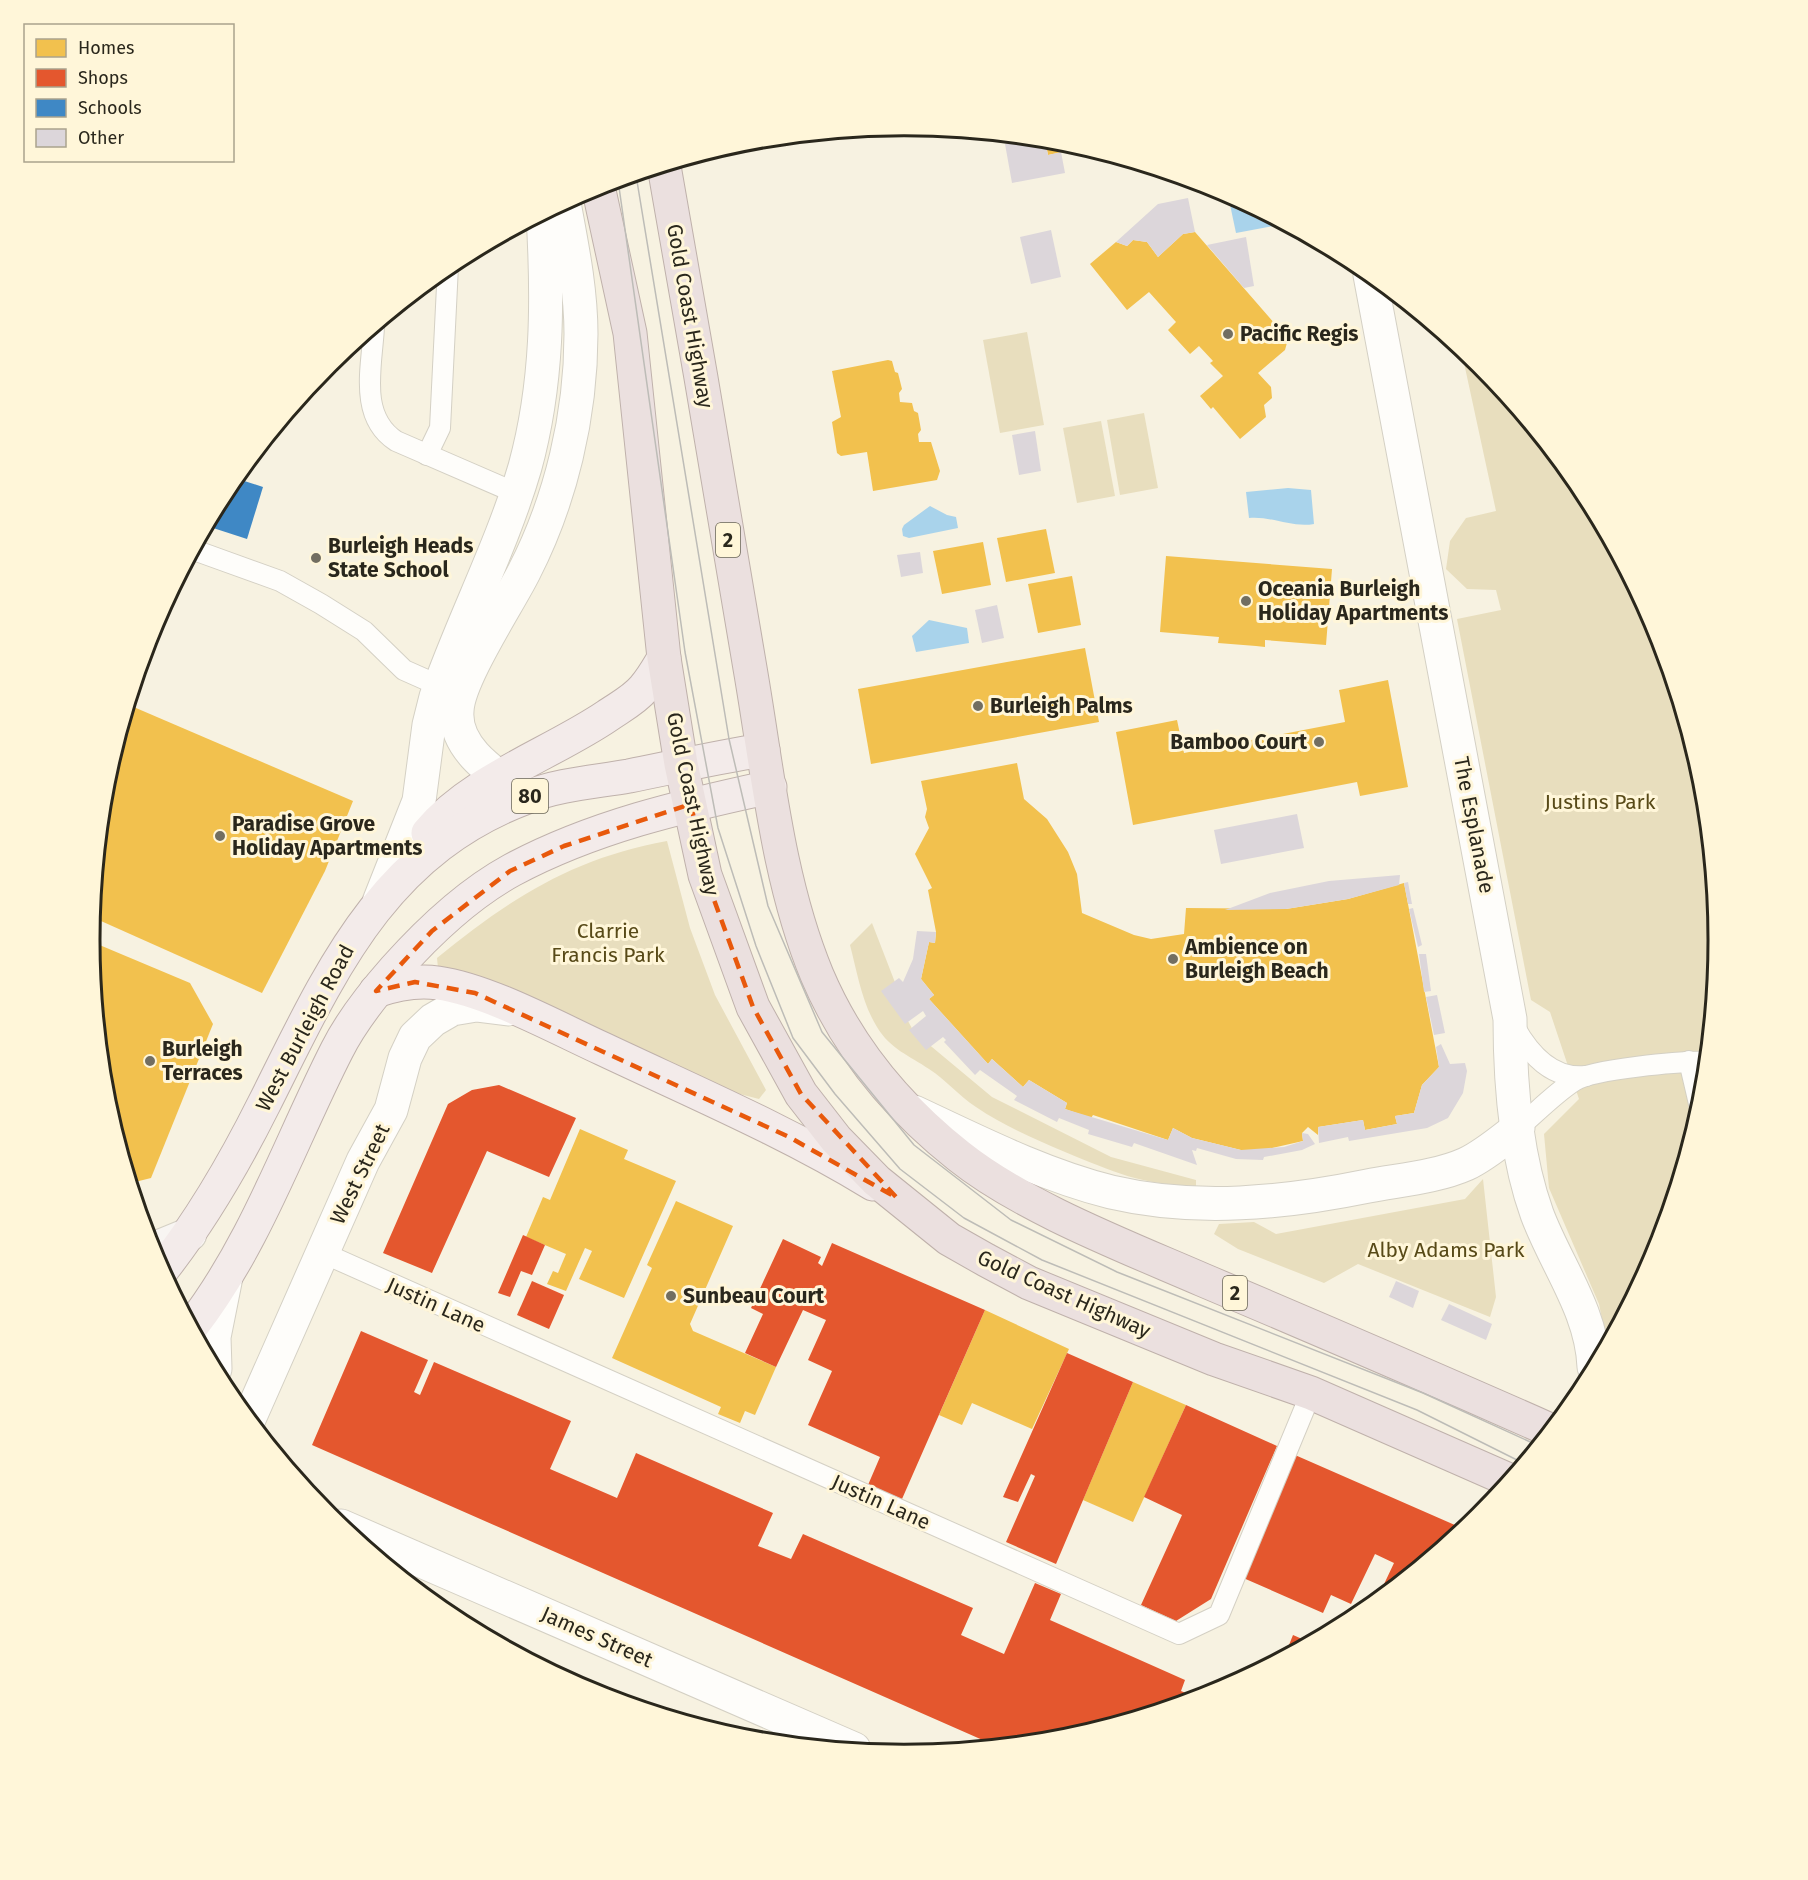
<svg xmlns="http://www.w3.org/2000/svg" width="1808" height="1880" font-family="'Fira Sans',sans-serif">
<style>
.green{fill:#e8debe}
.water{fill:#a9d3eb}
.homes{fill:#f2c14e}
.shops{fill:#e4572e}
.schools{fill:#3f88c5}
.building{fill:#dcd6da}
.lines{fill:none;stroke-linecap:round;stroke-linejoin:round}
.lane-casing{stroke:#d4d0c4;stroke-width:22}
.street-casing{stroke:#d4d0c4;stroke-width:35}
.secondary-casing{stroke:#d4d0c4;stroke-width:35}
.primary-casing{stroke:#bfb1ab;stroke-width:35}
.highway-casing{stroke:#bfb1ab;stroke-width:35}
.lane{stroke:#fefdfa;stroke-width:20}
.street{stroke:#fefdfa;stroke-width:33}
.secondary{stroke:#f8f5f2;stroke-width:33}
.primary{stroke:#f3ebea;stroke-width:33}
.highway{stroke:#ebe0df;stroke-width:33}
.tram{stroke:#bdbcb7;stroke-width:1.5}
.marked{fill:none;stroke:#e8590c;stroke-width:4.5;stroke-dasharray:12 8;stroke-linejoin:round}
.poi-dot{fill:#726e61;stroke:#fff6d9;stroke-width:2}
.labels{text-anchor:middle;stroke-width:6;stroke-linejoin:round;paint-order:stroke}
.shield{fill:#fff6d9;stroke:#6a6555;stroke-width:1.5}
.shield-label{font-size:20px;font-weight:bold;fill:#2a271c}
.street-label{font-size:21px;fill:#2a271c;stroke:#fff6d9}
.poi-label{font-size:21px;font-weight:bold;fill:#2a271c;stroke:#fff6d9;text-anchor:start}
.park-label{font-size:21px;fill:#584a18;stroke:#fff6d9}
.rim{fill:none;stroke:#2a271c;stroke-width:3}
</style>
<rect width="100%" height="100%" fill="#f7f2e1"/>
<!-- green -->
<g class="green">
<path d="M 1027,332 L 1044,425 L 1000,433 L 983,340 Z"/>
<path d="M 1461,349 L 1480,365 L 1581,488 L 1656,629 L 1702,782 L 1718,940 L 1702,1099 L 1656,1252 L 1607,1344 L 1599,1304 L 1549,1188 L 1544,1134 L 1579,1099 L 1550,1012 L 1531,1000 L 1457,619 L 1501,610 L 1496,590 L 1467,589 L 1446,569 L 1450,541 L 1466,518 L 1496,511 Z"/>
<path d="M 1144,413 L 1158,488 L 1120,495 L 1107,420 Z"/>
<path d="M 1101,421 L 1115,496 L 1077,503 L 1063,428 Z"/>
<path d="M 667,841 L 690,928 L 715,995 L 766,1090 L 759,1099 L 732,1092 L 438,968 L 437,958 C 509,899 573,858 667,841 Z"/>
<path d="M 872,923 L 896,985 L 903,1012 L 914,1032 L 992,1097 L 1111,1157 L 1196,1180 L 1196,1186 C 1141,1185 1114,1172 1065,1152 C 1034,1139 1004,1126 976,1107 C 959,1096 946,1080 929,1069 C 910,1056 890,1049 877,1027 C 862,1003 857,972 850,945 Z"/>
<path d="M 1483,1179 L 1496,1297 L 1490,1317 L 1358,1264 L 1324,1283 L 1238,1249 L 1214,1234 L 1219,1224 L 1254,1222 L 1276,1234 L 1465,1199 Z"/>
</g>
<!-- water -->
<g class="water">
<path d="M 1228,195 L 1273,219 L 1274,226 L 1236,233 Z"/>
<path d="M 1288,488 L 1311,490 L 1314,524 C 1292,528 1272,516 1249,518 L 1246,492 Z"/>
<path d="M 930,506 L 947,515 L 956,517 L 958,528 L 909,538 L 903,536 L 902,529 L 904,525 Z"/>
<path d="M 929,620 L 967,628 L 969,643 L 916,652 L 912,636 Z"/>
</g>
<!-- homes -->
<g class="homes">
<path d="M 1045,140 L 1063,142 L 1083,148 L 1048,155 Z"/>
<path d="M 1195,232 L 1288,339 L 1285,350 L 1258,373 L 1271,387 L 1272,398 L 1264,405 L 1266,417 L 1240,439 L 1213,407 L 1211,409 L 1200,396 L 1223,376 L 1210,363 L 1213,361 L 1199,346 L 1190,354 L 1168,330 L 1176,322 L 1149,292 L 1127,310 L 1090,264 L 1116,242 L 1127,246 L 1133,240 L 1147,242 L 1158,257 L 1183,234 Z"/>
<path d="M 888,360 L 892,361 L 895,372 L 898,373 L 902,389 L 899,393 L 900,402 L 912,403 L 914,411 L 918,413 L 921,430 L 918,434 L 919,442 L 931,442 L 940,471 L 937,480 L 873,491 L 867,452 L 841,456 L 837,453 L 832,422 L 841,417 L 832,371 Z"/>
<path d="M 1046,529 L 1055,573 L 1006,582 L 997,538 Z"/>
<path d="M 983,542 L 991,585 L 942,594 L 933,551 Z"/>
<path d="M 1166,556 L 1332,569 L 1326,645 L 1265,640 L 1265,647 L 1256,646 L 1218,643 L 1219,637 L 1160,632 Z"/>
<path d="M 1072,576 L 1081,625 L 1038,633 L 1028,584 Z"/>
<path d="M 1085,648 L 1099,722 L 871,764 L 858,689 Z"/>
<path d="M 1388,680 L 1408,787 L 1360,796 L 1357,782 L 1133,825 L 1116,732 L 1177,720 L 1184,753 L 1345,722 L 1339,690 Z"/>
<path d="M 129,705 L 353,801 L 325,871 L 262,993 L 92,917 L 106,781 Z"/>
<path d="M 1017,763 L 1024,799 L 1047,819 L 1068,852 L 1077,874 L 1082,913 L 1134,935 L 1151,939 L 1184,934 L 1186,908 L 1286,909 L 1348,899 L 1404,883 L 1439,1067 L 1422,1085 L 1414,1113 L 1395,1116 L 1397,1124 L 1365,1130 L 1363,1120 L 1318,1127 L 1318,1135 L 1308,1127 L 1302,1133 L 1303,1141 L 1263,1150 L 1241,1150 L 1192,1138 L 1173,1128 L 1168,1140 L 1093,1115 L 1091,1118 L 1065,1109 L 1067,1103 L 1029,1080 L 1023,1087 L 992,1059 L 988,1064 L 929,999 L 934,995 L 921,979 L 929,942 L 935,943 L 936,932 L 928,890 L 932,888 L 915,854 L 929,828 L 925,817 L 927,809 L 921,781 Z"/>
<path d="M 90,941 L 190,983 L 213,1024 L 151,1178 L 131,1183 L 106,1098 Z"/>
<path d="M 580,1129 L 628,1150 L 624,1159 L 676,1181 L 624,1298 L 579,1279 L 592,1251 L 585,1248 L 566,1291 L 547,1284 L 553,1271 L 558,1273 L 566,1254 L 526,1237 L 543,1197 L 550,1200 Z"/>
<path d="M 676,1201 L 733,1226 L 690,1324 L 693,1331 L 776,1367 L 755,1415 L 745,1411 L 740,1423 L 718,1414 L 721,1407 L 612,1358 L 652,1268 L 647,1265 Z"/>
<path d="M 985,1310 L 1069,1349 L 1032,1429 L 972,1403 L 962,1425 L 939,1415 Z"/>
<path d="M 1133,1382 L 1186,1405 L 1133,1522 L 1083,1500 Z"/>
</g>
<!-- shops -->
<g class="shops">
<path d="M 499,1085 L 576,1118 L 549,1177 L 487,1151 L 432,1273 L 383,1253 L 448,1104 L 472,1090 Z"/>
<path d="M 523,1235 L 545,1245 L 532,1275 L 521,1271 L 510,1297 L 498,1293 Z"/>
<path d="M 783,1239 L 821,1257 L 818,1263 L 822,1266 L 832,1243 L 985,1310 L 902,1499 L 868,1485 L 880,1457 L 808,1425 L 832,1371 L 808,1360 L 826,1320 L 803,1310 L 776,1367 L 745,1353 L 763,1314 L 751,1308 Z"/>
<path d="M 532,1281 L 564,1295 L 549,1329 L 517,1315 Z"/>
<path d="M 361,1331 L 428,1360 L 414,1392 L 420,1395 L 434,1362 L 571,1421 L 550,1469 L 617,1498 L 636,1453 L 773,1513 L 758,1546 L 791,1559 L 803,1534 L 973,1608 L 961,1635 L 1004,1654 L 1035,1583 L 1061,1594 L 1050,1620 L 1185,1680 L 1181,1691 L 1197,1698 L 1062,1738 L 994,1745 L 312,1445 Z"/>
<path d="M 1067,1353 L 1133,1382 L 1056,1564 L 1006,1542 L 1035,1476 L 1031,1474 L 1018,1502 L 1003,1497 Z"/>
<path d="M 1186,1405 L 1277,1446 L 1211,1599 L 1176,1621 L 1141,1605 L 1182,1515 L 1144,1497 Z"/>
<path d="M 1295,1455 L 1464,1529 L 1377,1599 L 1394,1563 L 1375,1554 L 1351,1604 L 1331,1595 L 1323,1613 L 1241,1577 Z"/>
<path d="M 1293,1635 L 1309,1642 L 1285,1655 Z"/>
<path d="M 557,1671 L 619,1699 L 619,1700 L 592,1692 Z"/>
</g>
<!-- schools -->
<path class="schools" d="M 235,478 L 263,487 L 247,539 L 207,526 Z"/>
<!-- building -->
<g class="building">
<path d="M 1035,139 L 1045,140 L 1048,155 L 1061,152 L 1065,173 L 1012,183 L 1005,144 Z"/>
<path d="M 1188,198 L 1195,232 L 1183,234 L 1158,257 L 1147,242 L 1133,240 L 1127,246 L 1116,242 L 1158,204 Z"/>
<path d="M 1051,230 L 1061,277 L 1031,284 L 1020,237 Z"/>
<path d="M 1246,237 L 1254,286 L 1244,288 L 1207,245 Z"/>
<path d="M 1035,431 L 1041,471 L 1019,475 L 1012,435 Z"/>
<path d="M 920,552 L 923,573 L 901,577 L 897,555 Z"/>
<path d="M 997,605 L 1004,638 L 982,643 L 975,610 Z"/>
<path d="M 1297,814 L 1304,848 L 1221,864 L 1214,830 Z"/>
<path d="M 1400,875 L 1399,885 L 1348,899 L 1286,909 L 1225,910 L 1270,893 L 1329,881 Z"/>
<path d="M 1408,882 L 1412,904 L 1408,904 L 1404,883 Z"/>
<path d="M 1413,908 L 1422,945 L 1418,947 L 1409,909 Z"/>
<path d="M 917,931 L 936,932 L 935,943 L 929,942 L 921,979 L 934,995 L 929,999 L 988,1064 L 992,1059 L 1023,1087 L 1029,1080 L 1067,1103 L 1065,1109 L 1168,1140 L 1173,1128 L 1192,1138 L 1241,1150 L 1284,1147 L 1303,1141 L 1302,1133 L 1308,1134 L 1315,1144 L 1302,1150 L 1264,1157 L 1263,1160 L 1236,1159 L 1197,1148 L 1196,1151 L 1192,1150 L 1197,1165 L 1134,1143 L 1132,1147 L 1088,1134 L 1089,1130 L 1059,1118 L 1057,1122 L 1014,1100 L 1017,1096 L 980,1070 L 975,1075 L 944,1042 L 946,1040 L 943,1037 L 926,1050 L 909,1030 L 926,1016 L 923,1011 L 905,1024 L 881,991 L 899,978 L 903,982 L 913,959 Z"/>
<path d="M 559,948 L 567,948 L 567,960 L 559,959 L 553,956 Z"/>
<path d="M 1419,954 L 1426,954 L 1431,991 L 1424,992 Z"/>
<path d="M 1437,995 L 1445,1033 L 1434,1035 L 1426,997 Z"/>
<path d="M 1441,1044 L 1450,1064 L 1465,1063 L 1467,1071 L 1463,1093 L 1448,1118 L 1427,1128 L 1349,1141 L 1348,1137 L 1319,1143 L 1318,1127 L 1363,1120 L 1365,1130 L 1397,1124 L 1395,1116 L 1414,1113 L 1422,1085 L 1439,1067 L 1436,1047 Z"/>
<path d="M 1396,1281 L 1419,1291 L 1413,1308 L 1389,1297 Z"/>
<path d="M 1449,1304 L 1492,1324 L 1486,1340 L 1441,1320 Z"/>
</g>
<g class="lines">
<!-- lane casing -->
<g class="lane-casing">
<g id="lane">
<path d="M 374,327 C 372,366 358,416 396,441 L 516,493"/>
<path d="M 427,455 L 440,428 L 448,266"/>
<path d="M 194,550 L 280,581 L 321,604 L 364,631 L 404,670 L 440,686"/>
<path d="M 1513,1024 C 1528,1052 1551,1080 1586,1076"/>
<path d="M 1689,1061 L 1700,1108"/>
<path d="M 1518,1128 C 1536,1113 1554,1094 1574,1081 C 1593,1069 1682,1061 1706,1062"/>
<path d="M 323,1253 L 1179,1634 L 1219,1615 L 1311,1393"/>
</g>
</g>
<!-- street casing -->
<g class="street-casing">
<g id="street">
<path d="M 1370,275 L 1510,1019 C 1510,1083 1515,1153 1537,1214 C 1556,1265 1592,1311 1594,1367"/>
<path d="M 521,793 C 495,774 454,749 457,711 C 458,679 508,604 524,572 C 561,500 581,415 581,334 C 581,290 572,246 564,203"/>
<path d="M 379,902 L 419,801 L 429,725 L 436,697 C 463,620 502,546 525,467 C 548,383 548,301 543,215"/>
<path d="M 914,1112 C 978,1142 1043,1175 1111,1192 C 1196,1212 1285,1203 1368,1186 C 1399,1180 1437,1177 1466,1164 C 1485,1155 1501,1141 1518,1128"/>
<path d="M 215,1369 L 214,1337 L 226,1277"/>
<path d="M 249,1419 L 363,1161 L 391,1110 L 405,1058 L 415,1037 L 433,1020 L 452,1009 L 476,1005 L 508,1009"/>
<path d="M 341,1526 L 854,1749"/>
</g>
</g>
<!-- secondary casing -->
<g class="secondary-casing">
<path id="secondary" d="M 151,1250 L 190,1234"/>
</g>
<!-- primary casing -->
<g class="primary-casing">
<g id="primary">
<path d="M 428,833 C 472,780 551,754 607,716 C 620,707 634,700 644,688 C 652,679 658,668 664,658"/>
<path d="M 376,991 C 396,984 416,980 438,983 C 488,990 557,1028 603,1049 C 694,1092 788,1132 873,1184"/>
<path d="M 162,1270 C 202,1219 235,1162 264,1104 C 329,975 380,852 527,797 C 560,784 595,782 629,776 C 674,767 718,757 763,750"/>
<path d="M 192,1326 C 256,1243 290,1142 337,1050 C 352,1020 373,994 395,969 C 428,932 468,894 512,870 C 592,827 682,806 770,787"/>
</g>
</g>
<!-- highway casing -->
<g class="highway-casing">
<g id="highway">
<path d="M 664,166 C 694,335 723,505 751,674 C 768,774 778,881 817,975 C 848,1048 897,1107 959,1156 C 1023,1207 1127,1247 1203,1280 C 1319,1329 1435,1379 1550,1430"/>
<path d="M 598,186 L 630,333 L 664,658 L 681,764 L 705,875 L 753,1007 L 801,1094 L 836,1139 L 877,1181 L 949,1239 L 986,1260 L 1029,1283 L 1214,1359 L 1311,1393 L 1509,1480"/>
</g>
</g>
<!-- lane -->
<use href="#lane" class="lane"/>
<!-- street -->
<use href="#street" class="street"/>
<!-- secondary -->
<use href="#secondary" class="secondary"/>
<!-- primary -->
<use href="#primary" class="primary"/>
<!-- highway -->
<use href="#highway" class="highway"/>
<!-- tram -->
<g class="tram">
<path d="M 636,175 L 729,739 L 768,906 L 822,1032 L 914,1145 L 1011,1220 L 1117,1272 L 1423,1393 L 1537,1445"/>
<path d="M 618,180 L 685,652 L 718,828 L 756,946 L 793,1038 L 835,1094 L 900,1169 L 964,1218 L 1042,1260 L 1417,1410 L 1523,1463"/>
</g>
</g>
<!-- marked area -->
<path class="marked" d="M 691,804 L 705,875 L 753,1007 L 801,1094 L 897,1198 L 789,1137 L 475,993 L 415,982 L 376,991 L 432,931 L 510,871 L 564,846 Z"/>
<!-- markers -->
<g class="poi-dot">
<circle cx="1228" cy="334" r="6"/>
<circle cx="316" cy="558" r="6"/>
<circle cx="1246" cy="601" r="6"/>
<circle cx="978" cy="706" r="6"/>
<circle cx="1319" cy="742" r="6"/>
<circle cx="220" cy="836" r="6"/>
<circle cx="1173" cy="959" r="6"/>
<circle cx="150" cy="1061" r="6"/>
<circle cx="671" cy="1296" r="6"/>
</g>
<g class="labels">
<!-- shield labels -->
<g class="shield">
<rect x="716" y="523" width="24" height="34" rx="4.5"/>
<rect x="512" y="779" width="36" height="34" rx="4.5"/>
<rect x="1223" y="1276" width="24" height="34" rx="4.5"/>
</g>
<g class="shield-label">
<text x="728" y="547">2</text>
<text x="530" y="803">80</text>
<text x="1235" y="1300">2</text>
</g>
<!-- street labels -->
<g class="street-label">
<text transform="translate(690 316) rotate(80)" y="7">Gold Coast Highway</text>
<text transform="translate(693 804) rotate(78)" y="7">Gold Coast Highway</text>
<text transform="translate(1474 825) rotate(79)" y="7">The Esplanade</text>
<text transform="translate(305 1028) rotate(-62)" y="7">West Burleigh Road</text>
<text transform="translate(360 1174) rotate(-64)" y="7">West Street</text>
<text transform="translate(1064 1294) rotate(24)" y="7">Gold Coast Highway</text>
<text transform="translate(436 1305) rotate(24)" y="7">Justin Lane</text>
<text transform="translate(881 1502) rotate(24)" y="7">Justin Lane</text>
<text transform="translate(597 1637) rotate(24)" y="7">James Street</text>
</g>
<!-- poi labels -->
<g class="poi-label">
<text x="1240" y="341">Pacific Regis</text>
<text x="328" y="553">Burleigh Heads<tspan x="328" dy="24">State School</tspan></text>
<text x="1258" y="596">Oceania Burleigh<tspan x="1258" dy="24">Holiday Apartments</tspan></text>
<text x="990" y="713">Burleigh Palms</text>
<text x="1307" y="749" text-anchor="end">Bamboo Court</text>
<text x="232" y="831">Paradise Grove<tspan x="232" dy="24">Holiday Apartments</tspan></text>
<text x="1185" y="954">Ambience on<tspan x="1185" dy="24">Burleigh Beach</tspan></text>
<text x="162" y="1056">Burleigh<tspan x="162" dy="24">Terraces</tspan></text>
<text x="683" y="1303">Sunbeau Court</text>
</g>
<!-- park labels -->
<g class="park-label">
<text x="1600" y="809">Justins Park</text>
<text x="608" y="938">Clarrie<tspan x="608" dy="24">Francis Park</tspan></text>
<text x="1446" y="1257">Alby Adams Park</text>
</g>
</g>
<!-- crop -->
<path d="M0 0H1808V1880H0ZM100 940a804 804 0 1 1 1608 0a804 804 0 1 1-1608 0Z" fill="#fff6d9" fill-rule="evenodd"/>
<path class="rim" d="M100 940a804 804 0 1 1 1608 0a804 804 0 1 1-1608 0Z"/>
<!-- legend -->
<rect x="24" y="24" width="210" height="138" fill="#fff6d9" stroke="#aaa38d" stroke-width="1.5"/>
<rect x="36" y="39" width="30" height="18" fill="#f2c14e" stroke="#aaa38d" stroke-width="1.5"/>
<text x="78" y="54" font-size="18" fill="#2a271c">Homes</text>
<rect x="36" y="69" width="30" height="18" fill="#e4572e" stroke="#aaa38d" stroke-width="1.5"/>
<text x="78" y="84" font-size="18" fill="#2a271c">Shops</text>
<rect x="36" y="99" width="30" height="18" fill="#3f88c5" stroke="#aaa38d" stroke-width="1.5"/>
<text x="78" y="114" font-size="18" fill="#2a271c">Schools</text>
<rect x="36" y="129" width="30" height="18" fill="#dcd6da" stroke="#aaa38d" stroke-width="1.5"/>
<text x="78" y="144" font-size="18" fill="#2a271c">Other</text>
</svg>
